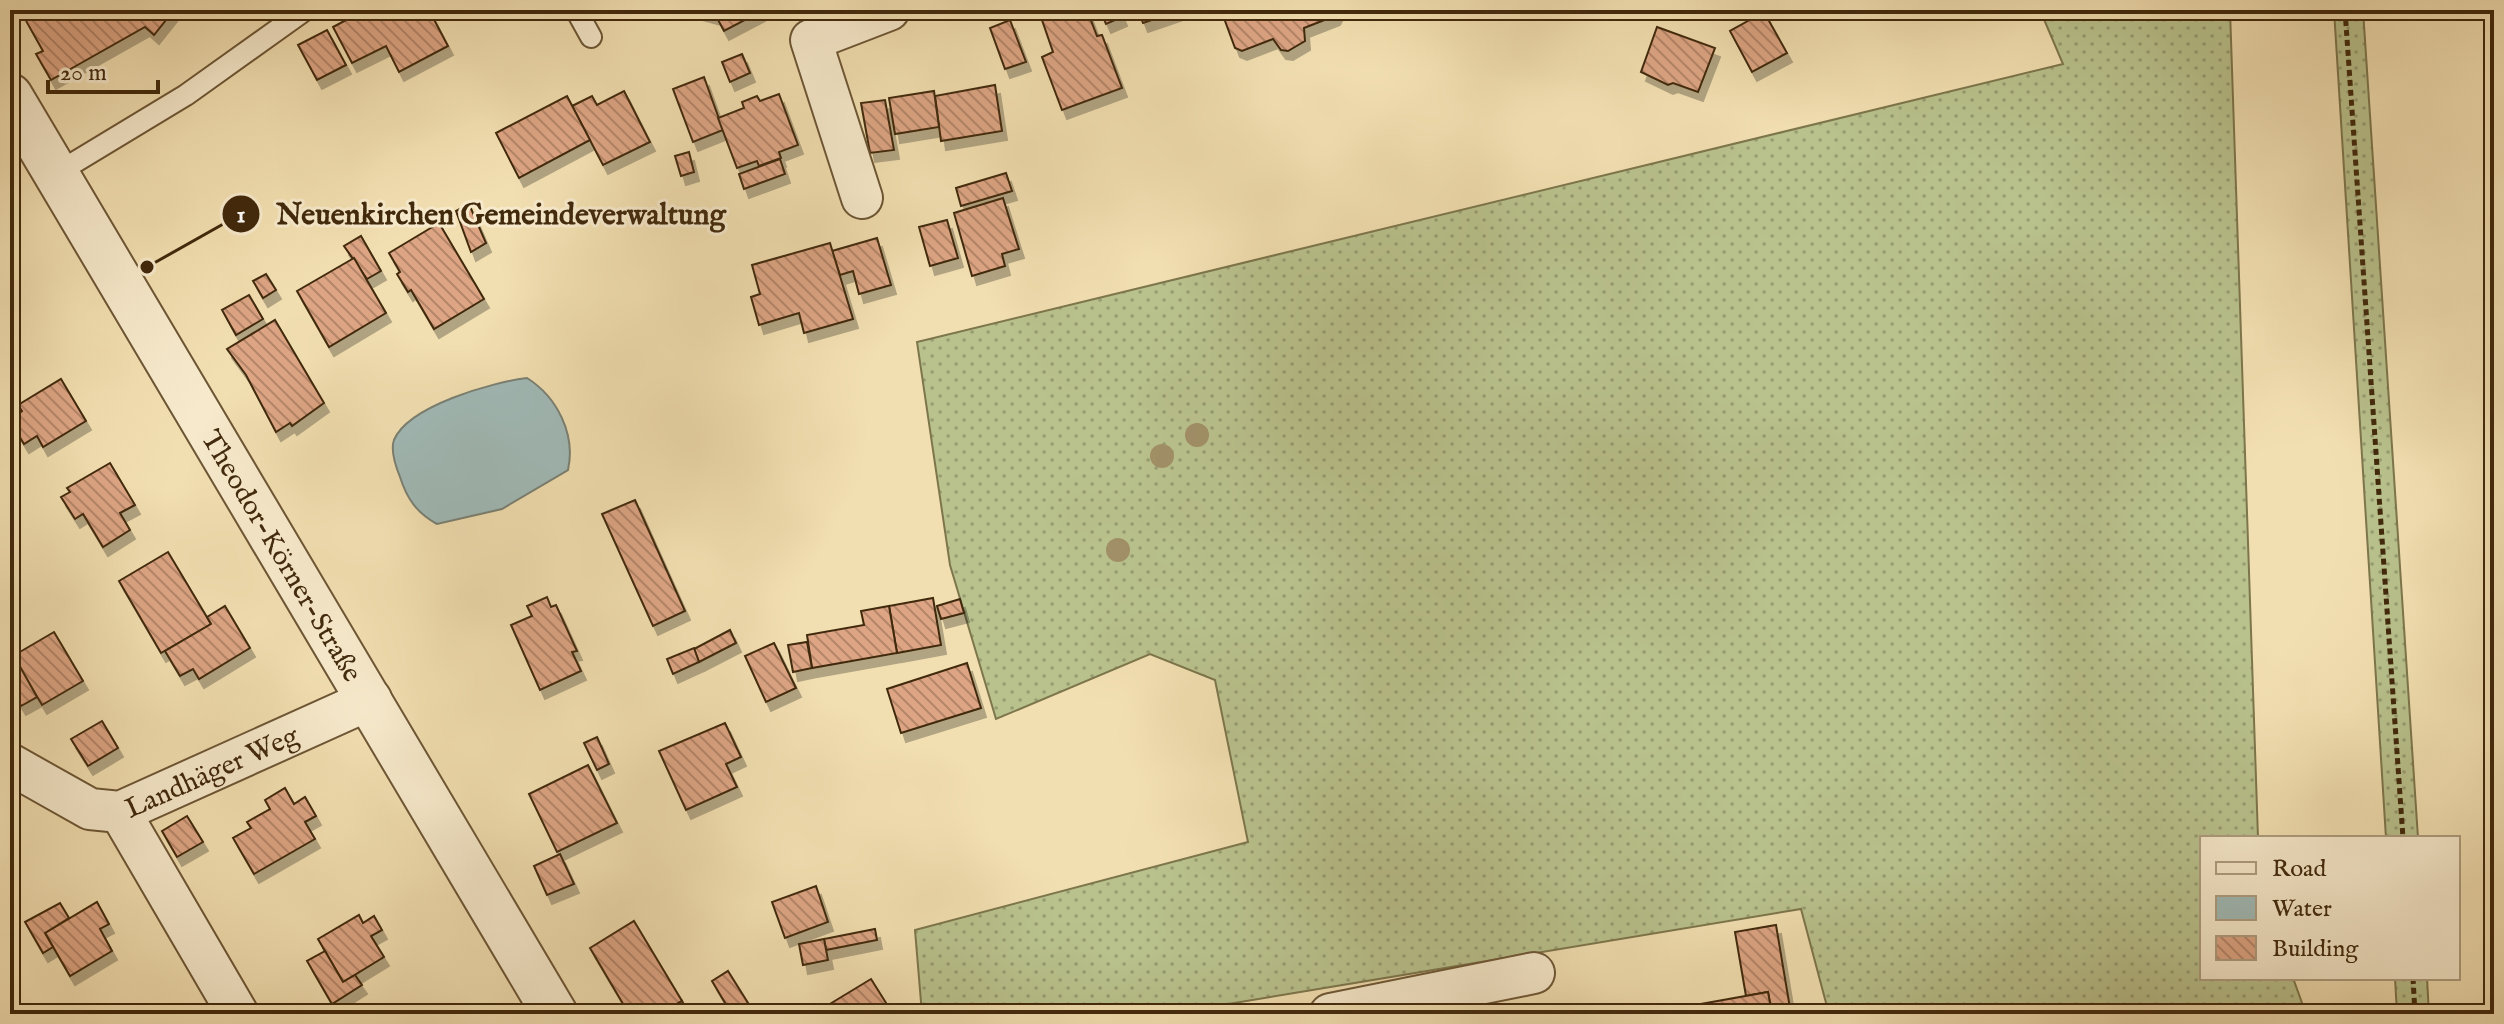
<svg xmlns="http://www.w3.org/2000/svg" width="2504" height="1024" font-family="'IM FELL English',serif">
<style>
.grass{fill:url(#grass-dots);stroke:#7d764c;stroke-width:2}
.water{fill:#a0bab7;stroke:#7a8073;stroke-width:2}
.building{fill:url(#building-back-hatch);stroke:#41290c;stroke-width:2;filter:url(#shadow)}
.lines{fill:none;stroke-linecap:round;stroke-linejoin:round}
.service-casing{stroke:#6d5635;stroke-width:24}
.minor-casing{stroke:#6d5635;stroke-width:44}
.tertiary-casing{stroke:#6d5635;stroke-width:48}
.path{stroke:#41290c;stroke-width:5;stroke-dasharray:6 4;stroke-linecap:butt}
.service{stroke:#f7eacc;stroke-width:20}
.minor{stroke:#f7eacc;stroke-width:40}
.tertiary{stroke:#f7eacc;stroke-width:44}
.tree{fill:#a19068}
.labels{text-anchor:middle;stroke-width:6;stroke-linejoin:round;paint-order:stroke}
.street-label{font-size:28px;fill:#41290c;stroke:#f7eacc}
.leader{fill:none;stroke:#41290c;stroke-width:3}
.callout-dot{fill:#41290c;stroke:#f7eacc;stroke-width:3}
.mark-label{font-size:24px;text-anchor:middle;font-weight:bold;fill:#fff}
.callout-label{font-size:30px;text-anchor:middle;font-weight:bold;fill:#41290c;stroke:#f7eacc;stroke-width:6;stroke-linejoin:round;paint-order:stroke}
</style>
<defs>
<pattern id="grass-dots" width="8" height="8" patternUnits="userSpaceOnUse" patternTransform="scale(2)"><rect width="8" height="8" fill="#b9c28d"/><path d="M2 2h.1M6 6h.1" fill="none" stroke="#989e72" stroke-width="1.8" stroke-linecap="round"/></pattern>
<pattern id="building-back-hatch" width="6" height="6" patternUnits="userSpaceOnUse" patternTransform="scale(2)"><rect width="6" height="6" fill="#dda584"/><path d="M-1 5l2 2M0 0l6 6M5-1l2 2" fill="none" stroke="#b5866a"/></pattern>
<filter id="shadow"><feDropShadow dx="5" dy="9" stdDeviation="0" flood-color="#0004"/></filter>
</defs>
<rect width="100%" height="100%" fill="#f2dfb1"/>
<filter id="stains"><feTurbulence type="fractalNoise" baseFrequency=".0025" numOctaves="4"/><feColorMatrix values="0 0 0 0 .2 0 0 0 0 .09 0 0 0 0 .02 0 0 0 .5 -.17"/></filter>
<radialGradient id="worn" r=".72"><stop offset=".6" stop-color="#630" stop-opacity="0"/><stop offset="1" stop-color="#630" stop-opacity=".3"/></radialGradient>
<!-- grass -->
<g class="grass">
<path d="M 2040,10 L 2230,10 L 2258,838 L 2202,838 L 2202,978 L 2293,978 L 2306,1014 L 1829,1014 L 1801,909 L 1168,1014 L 922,1014 L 915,930 L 1248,842 L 1215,680 L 1150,654 L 996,719 L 950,565 L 917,342 L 2063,64 Z"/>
<path d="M 2334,10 L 2363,10 L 2418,838 L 2386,838 Z"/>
<path d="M 2395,978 L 2427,978 L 2429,1014 L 2397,1014 Z"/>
</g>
<!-- water -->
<path class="water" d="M 527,378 C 557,397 576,434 568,470 L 502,509 L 437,524 C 417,513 407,499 400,477 C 396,467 390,451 394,440 C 408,406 493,382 527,378 Z"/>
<!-- building -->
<g class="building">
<path d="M 41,10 L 174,10 L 154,35 L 145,27 L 51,80 L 36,54 L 43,51 L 25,19 Z"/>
<path d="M 365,10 L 429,10 L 448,46 L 399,72 L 386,46 L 352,63 L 333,27 Z"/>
<path d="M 694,10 L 759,10 L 760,12 L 724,31 L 716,16 Z"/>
<path d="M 1069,10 L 1087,10 L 1097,36 L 1102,35 L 1122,88 L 1062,110 L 1042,57 L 1053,52 L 1042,20 Z"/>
<path d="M 1100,10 L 1119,10 L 1122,17 L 1106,24 Z"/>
<path d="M 1138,10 L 1177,10 L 1178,11 L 1143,23 Z"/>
<path d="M 1221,10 L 1338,10 L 1335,16 L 1304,28 L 1305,41 L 1288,51 L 1281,50 L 1273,39 L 1242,51 L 1235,48 Z"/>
<path d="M 1764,12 L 1787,53 L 1752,72 L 1730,31 Z"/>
<path d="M 1010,20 L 1026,62 L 1005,69 L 990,28 Z"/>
<path d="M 1657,27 L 1715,48 L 1698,92 L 1673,83 L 1668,85 L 1641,72 Z"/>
<path d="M 327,30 L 346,65 L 317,80 L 298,45 Z"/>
<path d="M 742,54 L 750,73 L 730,82 L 722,62 Z"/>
<path d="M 704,77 L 723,130 L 693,142 L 673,89 Z"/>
<path d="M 995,85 L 1002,131 L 941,141 L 935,96 Z"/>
<path d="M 624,91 L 650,142 L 603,165 L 572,106 L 592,96 L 597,105 Z"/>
<path d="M 934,91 L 939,127 L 895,134 L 889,98 Z"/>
<path d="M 779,94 L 798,145 L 779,152 L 781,158 L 759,166 L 757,161 L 737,168 L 718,118 L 744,108 L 742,102 L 757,96 L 760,101 Z"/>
<path d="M 567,96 L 590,140 L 519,178 L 496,133 Z"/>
<path d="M 885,100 L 894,150 L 870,153 L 861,103 Z"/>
<path d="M 689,152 L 694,172 L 681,176 L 675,156 Z"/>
<path d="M 780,159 L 785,174 L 744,189 L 739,174 Z"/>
<path d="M 1006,173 L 1012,191 L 961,206 L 956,188 Z"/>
<path d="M 1003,198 L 1019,249 L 1002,254 L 1005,266 L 972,276 L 954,213 Z"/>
<path d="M 469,204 L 486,243 L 471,252 L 456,211 Z"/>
<path d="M 947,220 L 958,258 L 930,266 L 919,227 Z"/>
<path d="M 439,223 L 484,299 L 434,329 L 411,290 L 408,292 L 397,274 L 400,272 L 389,253 Z"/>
<path d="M 361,236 L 381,271 L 367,279 L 344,246 Z"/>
<path d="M 877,238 L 891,285 L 859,294 L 853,271 L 840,275 L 832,251 Z"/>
<path d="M 830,243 L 853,319 L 804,333 L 799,313 L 759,325 L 751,297 L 760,294 L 752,265 Z"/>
<path d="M 354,258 L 386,313 L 329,347 L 297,291 Z"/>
<path d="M 266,274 L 276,290 L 263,298 L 253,281 Z"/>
<path d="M 249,295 L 263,319 L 236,335 L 222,310 Z"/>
<path d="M 275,320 L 324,403 L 292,426 L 290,423 L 276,432 L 246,375 L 227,349 Z"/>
<path d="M 61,379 L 86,421 L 43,447 L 37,436 L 24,444 L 10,421 L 22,411 L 18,405 Z"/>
<path d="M 110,463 L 135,505 L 120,513 L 130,530 L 103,547 L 83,514 L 75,519 L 61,497 L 70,492 L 67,488 Z"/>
<path d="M 635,500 L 685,611 L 653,626 L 602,514 Z"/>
<path d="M 168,552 L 211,624 L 161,653 L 119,581 Z"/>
<path d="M 547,597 L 551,607 L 556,605 L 577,651 L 572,652 L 581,671 L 540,690 L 511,625 L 532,616 L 527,606 Z"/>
<path d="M 933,598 L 941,645 L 897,653 L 889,606 Z"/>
<path d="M 960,599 L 964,613 L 941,619 L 937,606 Z"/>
<path d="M 225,606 L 250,648 L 199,679 L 193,669 L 180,676 L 165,651 L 211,624 L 207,617 Z"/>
<path d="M 889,606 L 897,653 L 812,668 L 807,635 L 864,625 L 861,611 Z"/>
<path d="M 730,630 L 736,643 L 699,662 L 694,649 Z"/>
<path d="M 54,632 L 83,681 L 42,705 L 13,656 Z"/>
<path d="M 807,642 L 812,668 L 793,672 L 788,645 Z"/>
<path d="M 774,643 L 796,688 L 766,702 L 745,656 Z"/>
<path d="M 694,648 L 699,662 L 673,674 L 667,659 Z"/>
<path d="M 13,654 L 37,697 L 21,706 L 10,688 Z"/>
<path d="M 967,663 L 981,708 L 901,733 L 887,689 Z"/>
<path d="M 102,721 L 118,748 L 88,766 L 71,739 Z"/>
<path d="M 725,723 L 741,757 L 726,764 L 737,787 L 686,810 L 659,751 Z"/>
<path d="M 597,737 L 609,764 L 597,770 L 584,743 Z"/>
<path d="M 588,765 L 617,823 L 557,852 L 529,794 Z"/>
<path d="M 285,788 L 294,804 L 305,797 L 316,816 L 305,822 L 315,839 L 254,874 L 233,838 L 251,828 L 247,822 L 270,809 L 265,800 Z"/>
<path d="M 187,816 L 203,842 L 177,857 L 162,831 Z"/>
<path d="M 560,854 L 574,884 L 547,895 L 534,866 Z"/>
<path d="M 816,886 L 828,922 L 785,938 L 772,902 Z"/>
<path d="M 97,902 L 109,924 L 100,929 L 112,951 L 70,976 L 45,933 Z"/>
<path d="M 60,903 L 69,918 L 45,933 L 53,947 L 43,953 L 25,922 Z"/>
<path d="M 359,915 L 363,923 L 374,916 L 382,930 L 371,936 L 384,957 L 343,982 L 318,939 Z"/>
<path d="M 634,921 L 682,1001 L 660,1014 L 629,1014 L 590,948 Z"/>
<path d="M 1776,925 L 1791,1014 L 1772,1014 L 1768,992 L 1746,996 L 1735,932 Z"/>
<path d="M 875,929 L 877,940 L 826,950 L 824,939 Z"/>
<path d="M 824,939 L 828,960 L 803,965 L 799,944 Z"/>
<path d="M 325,951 L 343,982 L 355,975 L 362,985 L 332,1004 L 307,961 Z"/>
<path d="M 728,971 L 748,1003 L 731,1013 L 712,981 Z"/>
<path d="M 871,979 L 893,1014 L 815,1014 L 815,1013 Z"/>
<path d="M 1768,992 L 1772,1014 L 1679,1014 L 1678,1008 Z"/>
<path d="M 682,1001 L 689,1014 L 660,1014 Z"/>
</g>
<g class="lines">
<!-- service casing -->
<g class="service-casing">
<g id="service">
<path d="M 576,10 L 591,37"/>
<path d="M 57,173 L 186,95 L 305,10"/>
</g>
</g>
<!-- minor casing -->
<g class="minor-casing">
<g id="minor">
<path d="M 862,198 L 811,40 L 889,10"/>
<path id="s1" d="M 10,764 L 90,809 L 120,812 L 371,699"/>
<path d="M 120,812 L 238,1014"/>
<path d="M 1330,1014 L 1534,973"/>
</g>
</g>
<!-- tertiary casing -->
<g class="tertiary-casing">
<g id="tertiary">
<path id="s2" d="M 10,96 L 555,1014"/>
</g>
</g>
<!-- path -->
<g class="path">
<path d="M 2345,10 L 2403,838"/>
<path d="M 2413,978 L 2415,1014"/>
</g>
<!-- service -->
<use href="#service" class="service"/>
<!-- minor -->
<use href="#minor" class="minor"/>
<!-- tertiary -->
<use href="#tertiary" class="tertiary"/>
</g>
<!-- trees -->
<g class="tree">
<circle cx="1197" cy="435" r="12"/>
<circle cx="1162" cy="456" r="12"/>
<circle cx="1118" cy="550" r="12"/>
</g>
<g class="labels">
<!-- street labels -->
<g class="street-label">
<text dy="10" stroke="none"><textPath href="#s2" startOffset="534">Theodor-Körner-Straße</textPath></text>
<text dy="10" stroke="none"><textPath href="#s1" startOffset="222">Landhäger Weg</textPath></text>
</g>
</g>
<!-- callouts -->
<path class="leader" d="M147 267L241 214"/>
<g class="callout-dot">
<circle cx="147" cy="267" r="8"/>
<circle cx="241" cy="214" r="20"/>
</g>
<g class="mark-label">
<text x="241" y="222">1</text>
</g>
<g class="callout-label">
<text x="501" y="224">Neuenkirchen Gemeindeverwaltung</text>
</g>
<!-- margin -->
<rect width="2504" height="1024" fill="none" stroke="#f2dfb1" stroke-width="40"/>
<rect x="12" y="12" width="2480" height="1000" fill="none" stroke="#41290c" stroke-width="4"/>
<rect x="20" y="20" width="2464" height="984" fill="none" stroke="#41290c" stroke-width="2"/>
<!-- legend -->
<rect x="2200" y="836" width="260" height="144" fill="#f7eacc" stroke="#ae9d7f" stroke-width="2"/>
<rect x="2216" y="862" width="40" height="12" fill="#f7eacc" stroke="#ae9d7f" stroke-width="2"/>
<text x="2272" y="876" font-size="24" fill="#41290c">Road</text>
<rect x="2216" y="896" width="40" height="24" fill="#a0bab7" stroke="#ae9d7f" stroke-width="2"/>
<text x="2272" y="916" font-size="24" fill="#41290c">Water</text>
<rect x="2216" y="936" width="40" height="24" fill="url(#building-back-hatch)" stroke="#ae9d7f" stroke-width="2"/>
<text x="2272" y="956" font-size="24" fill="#41290c">Building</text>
<!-- scale -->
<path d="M48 80v12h110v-12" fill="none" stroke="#41290c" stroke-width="4"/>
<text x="60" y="80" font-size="24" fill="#41290c" stroke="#f7eacc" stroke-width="6" paint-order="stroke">20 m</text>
<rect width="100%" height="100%" filter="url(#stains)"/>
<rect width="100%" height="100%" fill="url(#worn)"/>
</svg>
